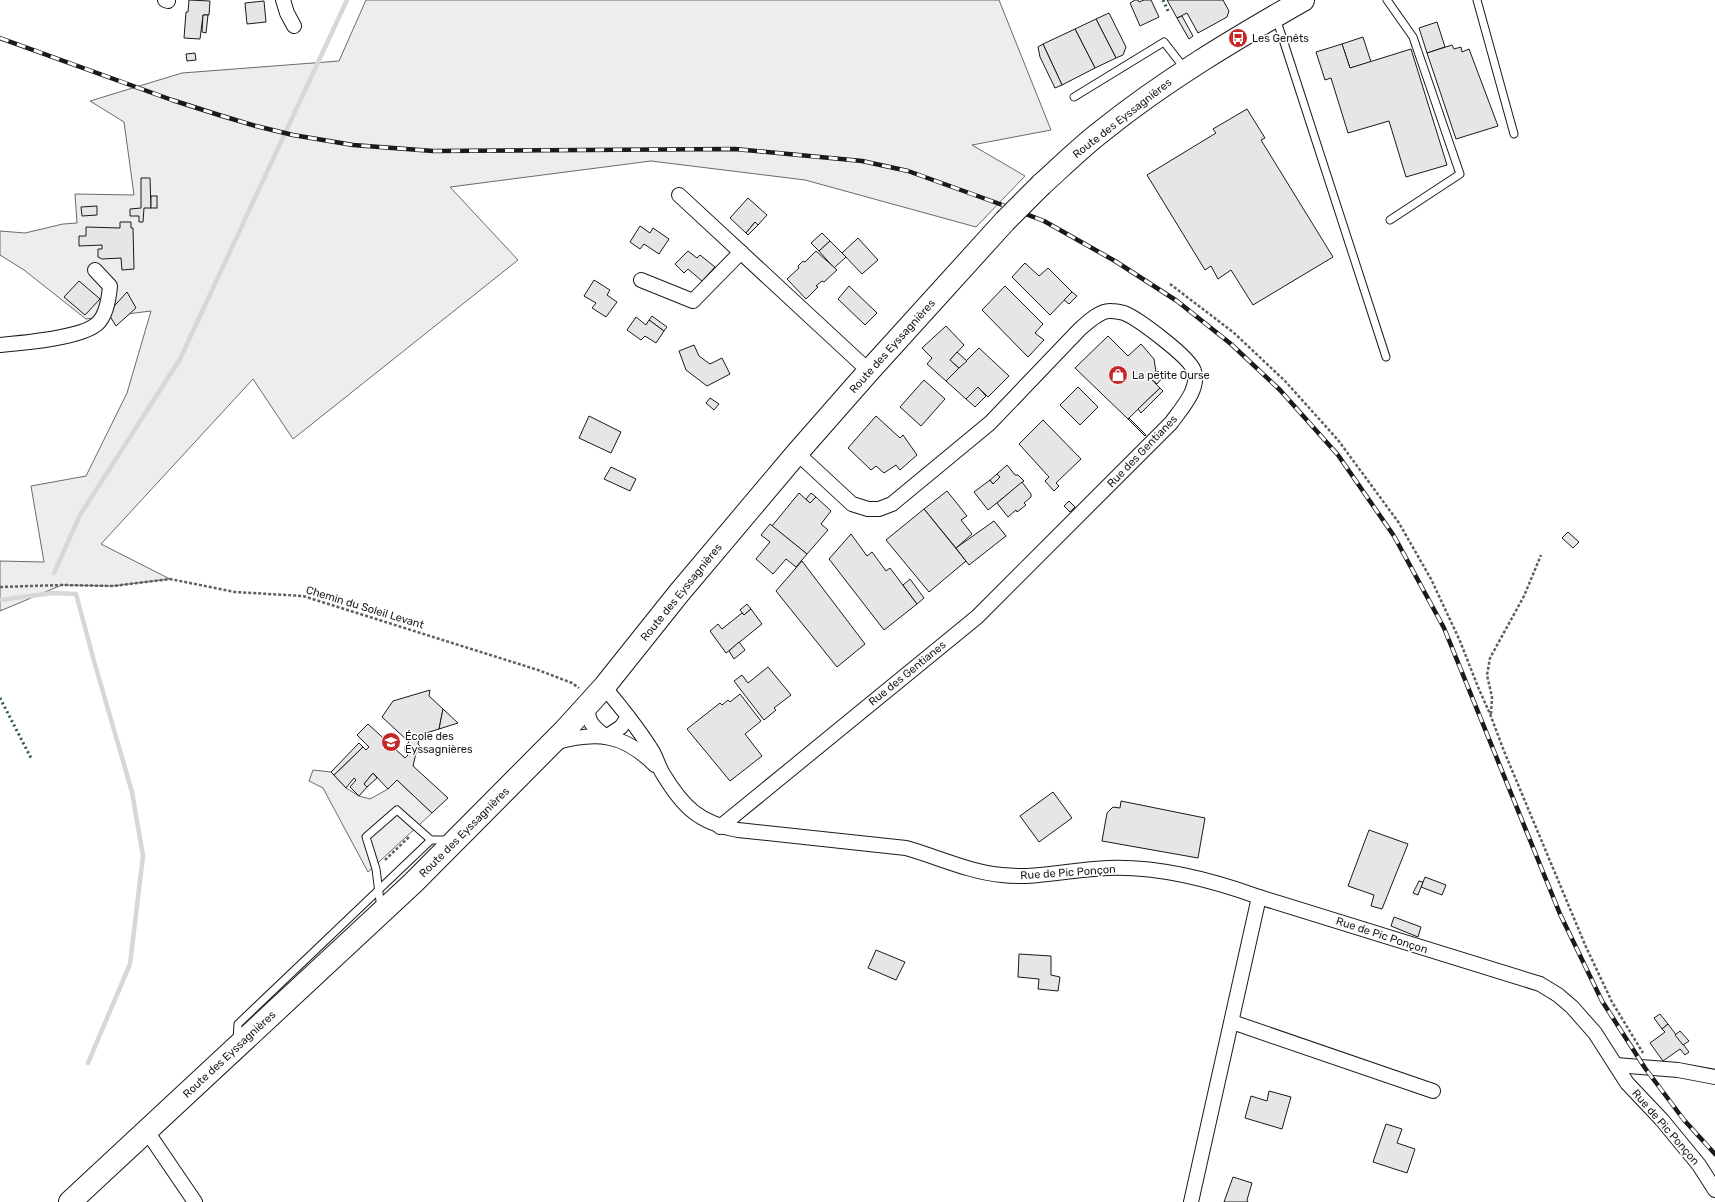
<svg xmlns="http://www.w3.org/2000/svg" width="1715" height="1202" font-family="Rubik,sans-serif">
<style>
.built{fill:#ededed;stroke:#6a6a6a}
.lines{fill:none;stroke-linecap:round;stroke-linejoin:round}
.stream{stroke:#d7d7d7;stroke-width:4.5}
.building{fill:#e6e6e6;stroke:#1a1a1a}
.lane-casing{stroke:#1a1a1a;stroke-width:9}
.street-casing{stroke:#1a1a1a;stroke-width:16}
.primary-casing{stroke:#1a1a1a;stroke-width:24}
.path{stroke:#5f5f5f;stroke-width:2.5;stroke-dasharray:3 2;stroke-linecap:butt}
.lane{stroke:#fff;stroke-width:7}
.street{stroke:#fff;stroke-width:14}
.primary{stroke:#fff;stroke-width:22}
.rail-casing{stroke:#1a1a1a;stroke-width:4.5}
.rail{stroke:#fff;stroke-width:3;stroke-dasharray:9;stroke-linecap:butt}
.primary-bridge-casing{stroke:#1a1a1a;stroke-width:24;stroke-linecap:butt}
.primary-bridge{stroke:#fff;stroke-width:22}
.hedge{stroke:#2b5a34;stroke-width:3;stroke-dasharray:2 3;stroke-linecap:butt}
.labels{text-anchor:middle;stroke-width:3;stroke-linejoin:round;paint-order:stroke}
.poi-label{font-size:11px;fill:#1a1a1a;stroke:#fff;text-anchor:start}
.street-label{font-size:11px;fill:#1a1a1a;stroke:#fff}
</style>
<rect width="100%" height="100%" fill="#fff"/>
<!-- built -->
<g class="built">
<path d="M 366,0 L 999,0 L 1051,130 L 972,145 L 1025,176 L 976,227 L 805,180 L 651,161 L 450,187 L 518,260 L 293,439 L 253,379 L 101,544 L 170,579 L 113,586 L 62,585 L 0,611 L 0,561 L 44,562 L 31,486 L 86,476 L 127,393 L 151,311 L 86,319 L 24,270 L 0,255 L 0,231 L 25,233 L 63,224 L 77,223 L 75,194 L 134,195 L 124,122 L 90,101 L 182,73 L 339,61 Z"/>
<path d="M 313,770 L 331,772 L 346,788 L 359,796 L 370,799 L 388,789 L 397,780 L 432,813 L 368,872 L 323,788 L 309,781 Z"/>
</g>
<g class="lines">
<!-- stream -->
<g class="stream">
<path d="M 54,573 L 80,515 L 180,359 L 347,0"/>
<path d="M 0,600 L 53,593 L 76,594 L 94,661 L 132,792 L 143,856 L 130,964 L 88,1063"/>
</g>
</g>
<!-- building -->
<g class="building">
<path d="M 189,0 L 210,1 L 209,15 L 203,15 L 200,39 L 184,38 L 186,12 L 188,12 Z"/>
<path d="M 1135,0 L 1138,0 L 1139,2 L 1144,0 L 1151,0 L 1159,17 L 1140,26 L 1130,3 Z"/>
<path d="M 1167,0 L 1223,0 L 1229,11 L 1227,17 L 1198,33 L 1187,13 L 1177,18 Z"/>
<path d="M 264,1 L 266,22 L 247,24 L 245,3 Z"/>
<path d="M 1109,13 L 1126,47 L 1123,55 L 1116,58 L 1096,19 Z"/>
<path d="M 203,15 L 208,15 L 206,33 L 202,32 Z"/>
<path d="M 1182,16 L 1193,36 L 1189,39 L 1177,18 Z"/>
<path d="M 1096,19 L 1116,58 L 1095,68 L 1075,29 Z"/>
<path d="M 1437,22 L 1445,47 L 1427,53 L 1419,28 Z"/>
<path d="M 1075,29 L 1095,68 L 1062,85 L 1043,44 Z"/>
<path d="M 1363,37 L 1371,62 L 1350,68 L 1342,44 Z"/>
<path d="M 1043,44 L 1062,85 L 1055,88 L 1040,57 L 1038,47 Z"/>
<path d="M 1342,44 L 1350,68 L 1411,49 L 1447,165 L 1406,177 L 1389,121 L 1348,133 L 1331,78 L 1325,80 L 1316,52 Z"/>
<path d="M 1452,45 L 1454,49 L 1461,47 L 1462,52 L 1469,49 L 1498,126 L 1456,139 L 1427,53 Z"/>
<path d="M 195,53 L 196,60 L 187,61 L 186,54 Z"/>
<path d="M 1247,109 L 1265,138 L 1261,140 L 1333,257 L 1253,305 L 1231,270 L 1218,279 L 1211,266 L 1205,270 L 1147,175 L 1216,133 L 1213,129 Z"/>
<path d="M 141,178 L 150,178 L 151,208 L 144,208 L 143,222 L 139,222 L 139,216 L 130,216 L 130,209 L 141,208 Z"/>
<rect x="151" y="196" width="6" height="12"/>
<path d="M 748,198 L 767,215 L 758,225 L 755,222 L 746,233 L 730,218 Z"/>
<path d="M 97,206 L 97,215 L 82,216 L 81,207 Z"/>
<path d="M 120,222 L 131,222 L 131,228 L 133,228 L 134,269 L 122,270 L 121,258 L 102,259 L 98,257 L 98,249 L 102,249 L 102,245 L 79,246 L 79,236 L 86,236 L 86,227 L 120,228 Z"/>
<path d="M 755,222 L 758,225 L 748,235 L 746,233 Z"/>
<path d="M 640,226 L 650,233 L 653,228 L 669,239 L 659,254 L 644,244 L 640,249 L 630,242 Z"/>
<path d="M 822,233 L 830,241 L 819,251 L 811,243 Z"/>
<path d="M 858,238 L 878,260 L 862,274 L 842,253 Z"/>
<path d="M 830,241 L 846,257 L 834,268 L 819,251 Z"/>
<path d="M 688,251 L 697,258 L 700,255 L 715,267 L 702,281 L 688,269 L 684,273 L 675,264 Z"/>
<path d="M 816,251 L 837,270 L 824,282 L 822,281 L 816,286 L 818,287 L 806,299 L 787,279 L 799,268 L 798,266 L 803,261 L 805,262 Z"/>
<path d="M 1025,263 L 1039,276 L 1048,268 L 1072,292 L 1050,315 L 1012,277 Z"/>
<path d="M 594,280 L 610,290 L 607,295 L 617,302 L 606,317 L 592,308 L 596,303 L 584,296 Z"/>
<path d="M 79,281 L 100,299 L 85,315 L 64,297 Z"/>
<path d="M 849,286 L 877,313 L 865,325 L 838,299 Z"/>
<path d="M 1005,286 L 1043,324 L 1035,333 L 1044,340 L 1028,357 L 982,310 Z"/>
<path d="M 127,292 L 136,308 L 116,326 L 108,313 Z"/>
<path d="M 1072,292 L 1077,296 L 1069,304 L 1064,300 Z"/>
<path d="M 652,316 L 667,327 L 664,331 L 649,320 Z"/>
<path d="M 636,317 L 646,325 L 649,320 L 664,331 L 656,343 L 645,336 L 641,340 L 627,330 Z"/>
<path d="M 946,326 L 964,345 L 950,360 L 959,368 L 946,381 L 927,364 L 932,358 L 922,348 Z"/>
<path d="M 1108,336 L 1128,356 L 1141,344 L 1154,359 L 1156,372 L 1150,378 L 1160,388 L 1128,419 L 1075,368 Z"/>
<path d="M 694,345 L 699,356 L 710,364 L 722,358 L 730,374 L 707,386 L 686,370 L 679,351 Z"/>
<path d="M 979,348 L 1009,376 L 988,397 L 978,387 L 966,399 L 946,381 Z"/>
<path d="M 957,352 L 967,361 L 959,368 L 950,360 Z"/>
<path d="M 1158,371 L 1163,377 L 1157,384 L 1150,378 Z"/>
<path d="M 924,380 L 945,399 L 921,426 L 900,407 Z"/>
<path d="M 978,387 L 986,396 L 975,407 L 966,399 Z"/>
<path d="M 1078,387 L 1098,407 L 1080,425 L 1060,405 Z"/>
<path d="M 1160,388 L 1163,391 L 1141,413 L 1138,409 Z"/>
<path d="M 710,398 L 719,404 L 714,410 L 706,403 Z"/>
<path d="M 589,416 L 621,432 L 611,453 L 579,438 Z"/>
<path d="M 876,416 L 900,438 L 903,435 L 917,455 L 900,470 L 896,465 L 884,473 L 876,466 L 871,470 L 848,448 Z"/>
<path d="M 1129,418 L 1146,435 L 1145,436 L 1128,419 Z"/>
<path d="M 1043,420 L 1081,459 L 1056,483 L 1059,486 L 1054,491 L 1045,481 L 1049,477 L 1019,444 Z"/>
<path d="M 1007,465 L 1015,475 L 1018,475 L 1024,481 L 988,510 L 974,492 L 990,480 L 993,484 L 1000,477 L 997,474 Z"/>
<path d="M 611,467 L 636,479 L 630,491 L 604,479 Z"/>
<path d="M 997,474 L 1000,477 L 993,484 L 990,480 Z"/>
<path d="M 1022,482 L 1031,494 L 1031,497 L 1024,503 L 1026,505 L 1017,512 L 1016,510 L 1008,517 L 997,503 Z"/>
<path d="M 947,491 L 967,516 L 961,520 L 972,534 L 956,548 L 924,509 Z"/>
<path d="M 799,493 L 810,503 L 816,497 L 831,511 L 821,524 L 828,530 L 807,554 L 772,526 Z"/>
<path d="M 811,493 L 816,497 L 810,503 L 806,499 Z"/>
<path d="M 1069,501 L 1075,507 L 1070,512 L 1064,506 Z"/>
<path d="M 924,509 L 966,561 L 929,592 L 886,540 Z"/>
<path d="M 994,521 L 1006,536 L 969,565 L 956,548 Z"/>
<path d="M 770,524 L 807,554 L 796,567 L 786,559 L 773,574 L 756,559 L 770,542 L 761,535 Z"/>
<path d="M 1568,532 L 1579,542 L 1573,548 L 1562,538 Z"/>
<path d="M 851,534 L 867,556 L 872,552 L 886,571 L 890,568 L 917,604 L 884,630 L 829,559 Z"/>
<path d="M 802,561 L 865,644 L 837,667 L 776,591 Z"/>
<path d="M 910,579 L 924,598 L 917,604 L 903,585 Z"/>
<path d="M 747,604 L 751,609 L 744,615 L 740,610 Z"/>
<path d="M 751,609 L 762,624 L 726,653 L 710,631 L 718,624 L 722,629 L 742,613 L 744,615 Z"/>
<path d="M 739,642 L 745,650 L 734,659 L 729,651 Z"/>
<path d="M 768,667 L 791,695 L 774,708 L 776,710 L 764,720 L 734,681 L 742,675 L 748,683 Z"/>
<path d="M 430,690 L 429,696 L 443,709 L 439,729 L 420,735 L 418,744 L 421,747 L 421,750 L 416,753 L 413,766 L 448,798 L 432,813 L 397,780 L 388,789 L 373,773 L 364,784 L 367,787 L 359,796 L 350,787 L 356,780 L 354,778 L 346,788 L 334,775 L 363,747 L 366,750 L 369,747 L 357,735 L 368,724 L 405,758 L 408,755 L 405,752 L 405,746 L 409,742 L 382,717 L 393,701 Z"/>
<path d="M 740,694 L 761,721 L 745,734 L 762,756 L 730,781 L 687,729 L 720,703 L 722,705 L 728,700 L 730,702 Z"/>
<path d="M 443,709 L 458,723 L 439,729 Z"/>
<path d="M 359,743 L 363,747 L 334,775 L 331,772 Z"/>
<path d="M 373,773 L 377,778 L 367,787 L 364,784 Z"/>
<path d="M 1053,792 L 1072,818 L 1039,842 L 1020,816 Z"/>
<path d="M 1121,801 L 1205,818 L 1198,858 L 1102,841 L 1107,813 L 1113,807 L 1120,808 Z"/>
<path d="M 1369,830 L 1408,844 L 1382,909 L 1371,906 L 1374,895 L 1348,886 Z"/>
<path d="M 1425,877 L 1446,885 L 1442,895 L 1421,887 Z"/>
<path d="M 1419,881 L 1423,882 L 1418,895 L 1413,893 Z"/>
<path d="M 1394,917 L 1421,927 L 1418,937 L 1391,926 Z"/>
<path d="M 876,950 L 905,962 L 896,980 L 868,968 Z"/>
<path d="M 1019,954 L 1051,956 L 1051,975 L 1060,977 L 1058,991 L 1038,989 L 1039,979 L 1018,977 Z"/>
<path d="M 1660,1014 L 1668,1024 L 1662,1029 L 1654,1018 Z"/>
<path d="M 1668,1024 L 1689,1052 L 1685,1055 L 1680,1049 L 1663,1061 L 1650,1043 L 1665,1032 L 1662,1029 Z"/>
<path d="M 1680,1031 L 1689,1041 L 1683,1045 L 1675,1035 Z"/>
<path d="M 1269,1091 L 1291,1097 L 1282,1129 L 1245,1118 L 1251,1096 L 1267,1101 Z"/>
<path d="M 1386,1124 L 1402,1129 L 1397,1143 L 1415,1149 L 1407,1173 L 1373,1162 Z"/>
<path d="M 1233,1177 L 1252,1183 L 1247,1200 L 1248,1202 L 1224,1202 Z"/>
</g>
<g class="lines">
<!-- lane casing -->
<g class="lane-casing">
<g id="lane">
<path d="M 1387,0 L 1413,37 L 1460,174 L 1390,220"/>
<path d="M 1477,0 L 1514,134"/>
<path d="M 1276,18 L 1386,357"/>
<path d="M 1074,97 L 1164,42 L 1185,69"/>
<path d="M 381,909 L 376,869 L 366,837 L 397,810 L 431,840 L 449,840"/>
<path d="M 237,1041 L 238,1024 L 431,840"/>
</g>
</g>
<!-- street casing -->
<g class="street-casing">
<g id="street">
<path d="M 165,0 L 168,1"/>
<path d="M 283,0 L 287,13 L 294,26"/>
<path d="M 679,195 L 869,371"/>
<path d="M 641,280 L 693,301 L 741,252"/>
<path d="M 0,345 C 22,343 83,338 98,323 C 107,314 109,298 110,286 L 95,270"/>
<path d="M 604,687 C 621,707 637,727 651,749 C 656,756 658,766 663,774 C 683,807 699,823 738,830 L 906,848 C 938,857 969,872 1002,875 C 1037,879 1073,869 1108,868 C 1159,866 1212,880 1259,897 L 1540,984 L 1558,995 L 1572,1007 L 1595,1033 L 1627,1083 L 1662,1120 L 1699,1165 L 1715,1190"/>
<path d="M 588,706 C 587,723 594,727 606,737 L 621,727 L 628,717"/>
<path d="M 554,743 C 596,731 623,733 655,765"/>
<path d="M 720,827 L 977,617 L 1171,423 C 1181,409 1200,389 1194,371 C 1190,357 1137,318 1124,313 C 1120,312 1115,311 1111,311 C 1100,310 1088,322 1080,329 L 990,423 L 892,504 L 879,509 L 868,509 L 852,504 L 797,453"/>
<path d="M 1232,1022 L 1433,1091"/>
<path d="M 1616,1065 L 1678,1070 L 1715,1077"/>
<path d="M 146,1130 L 195,1202"/>
<path d="M 1191,1202 L 1259,897"/>
</g>
</g>
<!-- primary casing -->
<g class="primary-casing">
<g id="primary">
<path d="M 1041,185 C 1061,167 1080,148 1102,131 C 1164,81 1233,40 1303,0"/>
<path d="M 70,1202 L 413,883 L 565,730 L 604,687 L 679,593 L 797,453 L 869,371 L 1005,221"/>
</g>
</g>
<!-- path -->
<g class="path">
<path d="M 1170,284 L 1233,332 L 1285,381 L 1338,440 L 1399,523 L 1431,579 L 1460,641 L 1478,687 L 1490,714 L 1504,751 L 1586,947 L 1612,1002 L 1643,1053"/>
<path d="M 0,587 L 62,585 L 113,586 L 170,579 L 235,592 L 303,596 L 538,670 L 572,683 L 579,688"/>
<path d="M 1491,714 L 1492,697 L 1487,675 L 1490,658 L 1524,596 L 1541,555"/>
<path d="M 385,860 L 410,836"/>
</g>
<!-- lane -->
<use href="#lane" class="lane"/>
<!-- street -->
<use href="#street" class="street"/>
<!-- primary -->
<use href="#primary" class="primary"/>
<!-- rail casing -->
<g class="rail-casing">
<path id="rail" d="M 0,38 L 172,100 L 219,115 L 256,126 L 293,135 L 353,145 L 433,151 L 735,149 L 862,161 L 908,171 L 997,203 L 1044,221 L 1115,261 L 1177,301 L 1231,344 L 1280,390 L 1338,455 L 1394,536 L 1444,628 L 1560,914 L 1602,1001 L 1645,1068 L 1684,1120 L 1715,1154"/>
</g>
<!-- rail -->
<use href="#rail" class="rail"/>
<!-- primary-bridge casing -->
<g class="primary-bridge-casing">
<path id="primary-bridge" d="M 1005,221 L 1041,185"/>
</g>
<!-- primary-bridge -->
<use href="#primary-bridge" class="primary-bridge"/>
<!-- hedge -->
<g class="hedge">
<path d="M 1163,0 L 1169,13"/>
<path d="M 0,698 L 31,758"/>
</g>
</g>
<!-- icons -->
<defs>
<g id="bus-disc" transform="scale(1)"><circle r="9.5" fill="#c62828" stroke="#fff"/><path d="M-5-6H5V4H4V6H2V4H-2V6H-4V4H-5ZM-3.5-4V0h7V-4ZM-3.5 1.2v1.5H-2V1.2ZM2 1.2v1.5H3.5V1.2Z" fill="#fff"/></g>
<g id="shop-disc" transform="scale(1)"><circle r="9.5" fill="#c62828" stroke="#fff"/><path d="M-5-2.5h2.3a2.7 3.5 0 0 1 5.4 0H5L5.5 6h-11ZM-1.5-2.5h3a1.5 2.3 0 0 0-3 0Z" fill="#fff"/></g>
<g id="school-disc" transform="scale(1)"><circle r="9.5" fill="#c62828" stroke="#fff"/><path d="M0-5L7-2L0 1L-7-2ZM-4 1L0 2.5L4 1V4Q0 6-4 4Z" fill="#fff"/></g>
</defs>
<g fill-rule="evenodd">
<use href="#bus-disc" x="1238" y="38"/>
<use href="#shop-disc" x="1118" y="375"/>
<use href="#school-disc" x="391" y="742"/>
</g>
<g class="labels">
<!-- poi labels -->
<g class="poi-label">
<text x="1252" y="42">Les Genêts</text>
<text x="1132" y="379">La petite Ourse</text>
<text x="405" y="740">École des<tspan x="405" dy="13">Eyssagnières</tspan></text>
</g>
<!-- street labels -->
<g class="street-label">
<text transform="translate(1122 118) rotate(-38)" y="4">Route des Eyssagnières</text>
<text transform="translate(892 346) rotate(-48)" y="4">Route des Eyssagnières</text>
<text transform="translate(1142 451) rotate(-46)" y="4">Rue des Gentianes</text>
<text transform="translate(681 592) rotate(-51)" y="4">Route des Eyssagnières</text>
<text transform="translate(365 607) rotate(17)" y="4">Chemin du Soleil Levant</text>
<text transform="translate(907 673) rotate(-39)" y="4">Rue des Gentianes</text>
<text transform="translate(464 832) rotate(-45)" y="4">Route des Eyssagnières</text>
<text transform="translate(1068 872) rotate(-4)" y="4">Rue de Pic Ponçon</text>
<text transform="translate(1382 935) rotate(18)" y="4">Rue de Pic Ponçon</text>
<text transform="translate(229 1054) rotate(-43)" y="4">Route des Eyssagnières</text>
<text transform="translate(1666 1127) rotate(49)" y="4">Rue de Pic Ponçon</text>
</g>
</g>
</svg>
